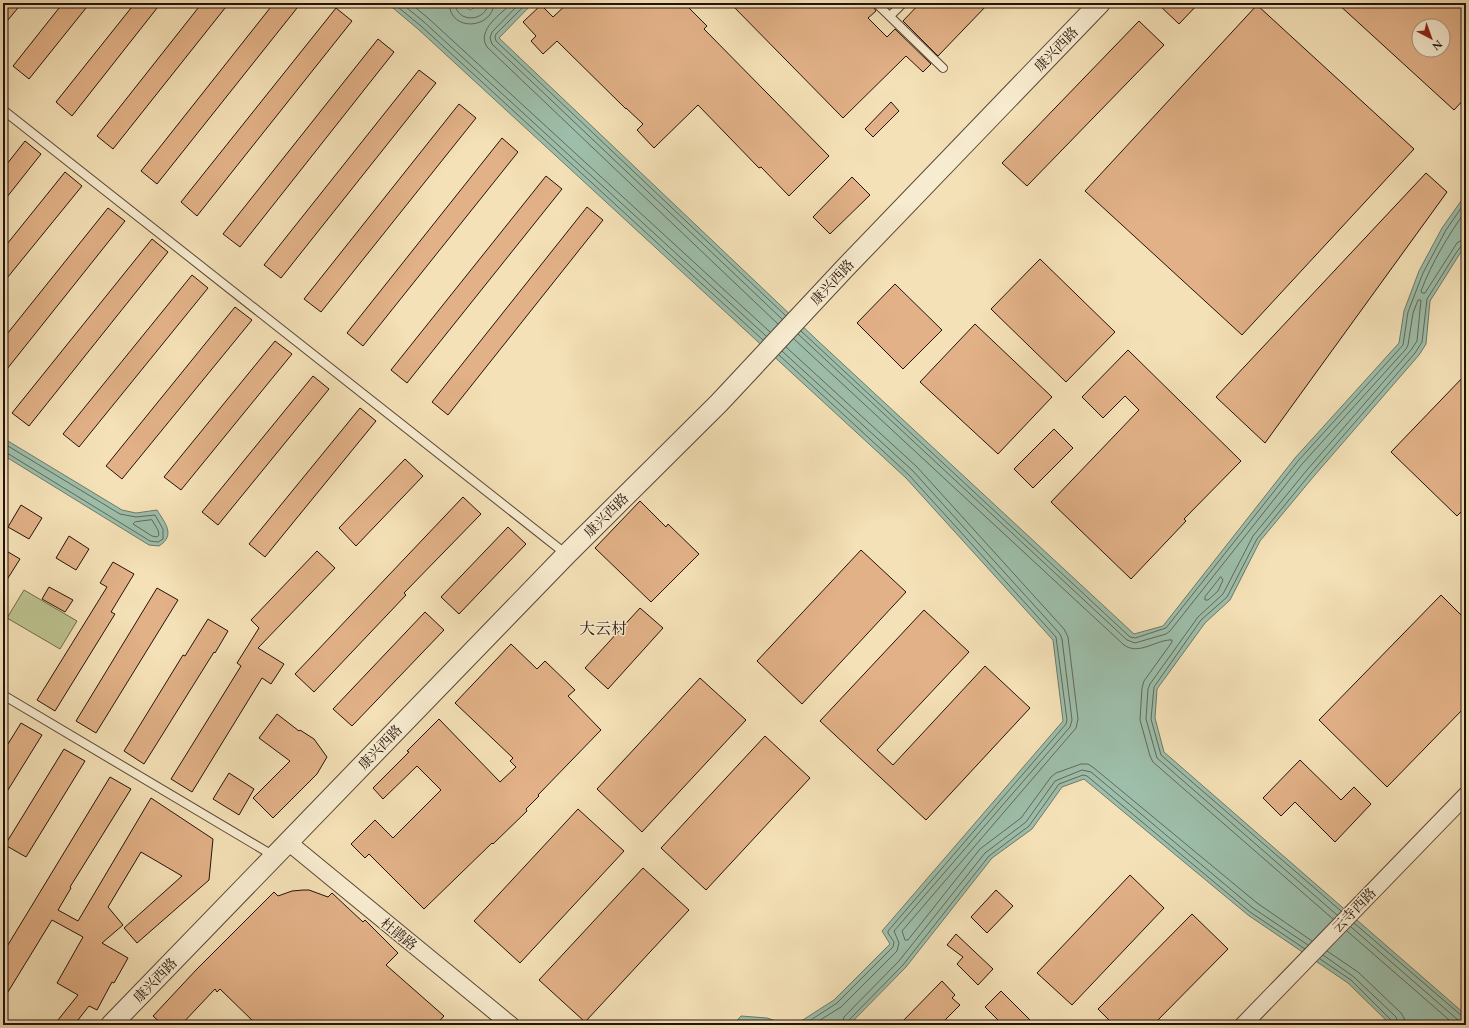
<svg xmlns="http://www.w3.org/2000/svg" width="1469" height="1028" font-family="'EB Garamond','Noto Serif SC',serif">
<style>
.green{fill:#bcc28e;stroke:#706a4c}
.water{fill:#9dbeaa;stroke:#6d796a}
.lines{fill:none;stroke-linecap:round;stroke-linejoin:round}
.shore{stroke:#61685a;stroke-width:1}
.building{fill:#e2b187;stroke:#25120a;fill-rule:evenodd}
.service-casing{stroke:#594635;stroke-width:10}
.minor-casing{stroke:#594635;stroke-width:18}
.tertiary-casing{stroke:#594635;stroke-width:22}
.service{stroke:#f8ecd0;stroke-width:8}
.minor{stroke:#f8ecd0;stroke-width:16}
.tertiary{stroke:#f8ecd0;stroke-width:20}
.labels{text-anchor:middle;stroke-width:3;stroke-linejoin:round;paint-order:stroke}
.street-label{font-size:14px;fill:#25120a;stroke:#f8ecd0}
.quarter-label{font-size:16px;fill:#25120a;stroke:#f8ecd0}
</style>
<rect width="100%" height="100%" fill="#f5e1b7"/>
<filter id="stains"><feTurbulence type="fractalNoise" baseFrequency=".005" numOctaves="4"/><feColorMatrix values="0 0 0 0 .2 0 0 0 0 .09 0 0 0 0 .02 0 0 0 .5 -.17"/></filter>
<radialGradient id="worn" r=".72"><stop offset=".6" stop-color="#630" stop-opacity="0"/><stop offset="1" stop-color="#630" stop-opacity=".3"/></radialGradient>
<!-- green -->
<path class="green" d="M 24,590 L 77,621 L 60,649 L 7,618 Z"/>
<!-- water -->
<g class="water">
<path d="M 387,3 L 462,3 L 470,10 L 482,3 L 533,3 L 499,38 L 817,340 L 1134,634 L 1163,626 L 1295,458 L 1399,343 L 1404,311 L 1419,271 L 1442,228 L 1466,194 L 1466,247 L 1459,255 L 1430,301 L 1426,344 L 1419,355 L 1314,476 L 1260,541 L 1230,600 L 1205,623 L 1157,689 L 1155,718 L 1164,752 L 1466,1015 L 1466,1025 L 1391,1025 L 1348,983 L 1248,915 L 1084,779 L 1062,787 L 1032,829 L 992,858 L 906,967 L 849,1025 L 795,1025 L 834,1000 L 890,944 L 882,931 L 1063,721 L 1053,640 L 906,478 L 418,29 Z"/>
<path d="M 3,438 L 122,510 L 136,513 L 157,510 C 165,523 176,535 159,546 L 149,545 L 3,455 Z"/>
<path d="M 741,1016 L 767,1018 L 788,1025 L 733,1025 Z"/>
</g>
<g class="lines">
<!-- shore -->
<g class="shore">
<path d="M 393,3 L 421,26 L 763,340"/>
<path d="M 401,3 L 424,22 L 766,336"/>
<path d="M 410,3 L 428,18 L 770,332"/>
<path d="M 449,3 C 450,33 493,29 494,3"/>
<path d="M 455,3 C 456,24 487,22 488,3"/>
<path d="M 512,3 C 501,14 476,30 487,47 L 778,324"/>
<path d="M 520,3 L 492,32 L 490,38 L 492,44 L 782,319"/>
<path d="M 527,3 L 496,34 L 495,37 L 496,41 L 786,316"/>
<path d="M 1466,210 C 1448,236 1432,262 1421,291 L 1422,293 L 1425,293 L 1457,243 L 1462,240 L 1466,240"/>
<path d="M 801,331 L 1130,637 L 1135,638 L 1166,628 L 1298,461 L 1403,345 L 1408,312 L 1423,273 L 1446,230 L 1466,201"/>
<path d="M 798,334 L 1127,640 L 1135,643 L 1166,634 L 1170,631 L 1302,464 L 1406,349 L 1408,345 L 1413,313 L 1418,300 L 1421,300 L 1417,341 L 1411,350 L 1307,470 L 1253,536 L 1223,594 L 1198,617 L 1150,684 L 1148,689 L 1146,719 L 1157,758 L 1337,915"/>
<path d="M 794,339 L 1124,645 C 1139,656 1157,639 1172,640 L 1172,642 L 1144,681 L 1142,688 L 1140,720 L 1150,756 L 1153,762 L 1333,919"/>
<path d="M 786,347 L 917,467 L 1064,629 L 1068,637 L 1078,719 L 1076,728 L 902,931 L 905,940 L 908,940 L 980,849 L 1021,818 L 1051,777 L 1056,773 L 1081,764 L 1088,764 L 1094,768 L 1257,903 L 1312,941"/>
<path d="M 782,351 L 913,471 L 1060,634 L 1062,639 L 1072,720 L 1070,727 L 894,931 L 899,943 L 897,951 L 841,1007 L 812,1025"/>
<path d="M 779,355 L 909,475 L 1056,637 L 1067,720 L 1066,724 L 888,931 L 888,933 L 894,942 L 893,947 L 837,1003 L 803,1025"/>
<path d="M 3,443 L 120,514 L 136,517 L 155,515 L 163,529 L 163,539 L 158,542 L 150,541 L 7,453 L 3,452"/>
<path d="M 152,520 L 158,530 L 159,535 L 157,537 L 152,536 L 133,524 L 135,522 Z"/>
<path d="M 1221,577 L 1223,580 L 1218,591 L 1208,600 L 1205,600 L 1205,597 Z"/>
<path d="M 1341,911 L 1161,755 L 1151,719 L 1154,687 L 1201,620 L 1227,597 L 1257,539 L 1311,473 L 1415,353 L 1422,342 L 1427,299 L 1456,253 L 1462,245 L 1466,245"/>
<path d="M 1354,923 L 1462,1016 L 1466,1018"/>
<path d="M 1351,927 L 1458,1020 L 1466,1023"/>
<path d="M 1347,931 L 1455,1025"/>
<path d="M 1327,951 L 1358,972 L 1401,1013 L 1404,1018 L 1405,1025"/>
<path d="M 1323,955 L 1354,977 L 1396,1017 L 1399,1025"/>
<path d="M 1320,959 L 1351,980 L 1392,1021 L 1394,1025"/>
<path d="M 842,1025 L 844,1017 L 899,961 L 985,853 L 1026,822 L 1055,781 L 1082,770 L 1091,772 L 1253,908 L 1308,945"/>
<path d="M 847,1025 L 848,1021 L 903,965 L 989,856 L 1029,826 L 1059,784 L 1083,775 L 1087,776 L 1250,912 L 1305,949"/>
</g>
</g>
<!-- building -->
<g class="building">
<path d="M 3,3 L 22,3 L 3,26 Z"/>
<path d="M 63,3 L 90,3 L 29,79 L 13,66 Z"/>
<path d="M 135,3 L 161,3 L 72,116 L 56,102 Z"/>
<path d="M 202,3 L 229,3 L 113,149 L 97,136 Z"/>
<path d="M 274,3 L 301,3 L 157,184 L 141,171 Z"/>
<path d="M 568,3 L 684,3 L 707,26 L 704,29 L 829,156 L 789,196 L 761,167 L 759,168 L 698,105 L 654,148 L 637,130 L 643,124 L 626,108 L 626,109 L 557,41 L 543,54 L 531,41 L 536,36 L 523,22 L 541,5 L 553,17 Z"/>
<path d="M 730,3 L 871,3 L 876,11 L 868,18 L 887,37 L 895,29 L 931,64 L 923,72 L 906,56 L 843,118 Z"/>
<path d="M 920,3 L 989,3 L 938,56 L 903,21 Z"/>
<path d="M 1157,3 L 1199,3 L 1179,24 Z"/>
<path d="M 1337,3 L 1466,3 L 1466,97 L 1454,110 ZM 1419,26 L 1443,26 L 1443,50 L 1419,50 Z"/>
<path d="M 1257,5 L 1414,149 L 1242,335 L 1085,191 Z"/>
<path d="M 336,8 L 352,21 L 197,216 L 181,202 Z"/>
<path d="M 1139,21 L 1164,45 L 1027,186 L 1002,163 Z"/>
<path d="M 378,39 L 394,52 L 240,247 L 223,234 Z"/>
<path d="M 419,70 L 436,83 L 281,278 L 264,265 Z"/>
<path d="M 891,102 L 899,111 L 873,137 L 865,129 Z"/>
<path d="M 459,104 L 476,118 L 321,312 L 304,299 Z"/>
<path d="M 502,138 L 518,152 L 363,346 L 347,333 Z"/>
<path d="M 25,141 L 41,154 L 3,202 L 3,169 Z"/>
<path d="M 65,172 L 82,186 L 3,283 L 3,249 Z"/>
<path d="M 1426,173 L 1447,192 L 1265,443 L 1216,397 Z"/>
<path d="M 546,176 L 562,189 L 407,383 L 391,370 Z"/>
<path d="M 852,177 L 870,195 L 830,234 L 813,217 Z"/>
<path d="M 587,207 L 603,220 L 448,415 L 432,402 Z"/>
<path d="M 108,208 L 125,221 L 3,374 L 3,339 Z"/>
<path d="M 152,239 L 168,252 L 29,426 L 12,413 Z"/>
<path d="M 1040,259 L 1115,332 L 1066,382 L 991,309 Z"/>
<path d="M 192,275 L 208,288 L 79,447 L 63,434 Z"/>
<path d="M 895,284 L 942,330 L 903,369 L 857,323 Z"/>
<path d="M 235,307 L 252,320 L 122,479 L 106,466 Z"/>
<path d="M 975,324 L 1052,397 L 998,454 L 920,382 Z"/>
<path d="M 275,341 L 292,354 L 181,490 L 164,477 Z"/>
<path d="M 1128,350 L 1241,461 L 1184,519 L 1186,521 L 1131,579 L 1051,502 L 1139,410 L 1125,396 L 1103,418 L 1082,397 Z"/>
<path d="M 1466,374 L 1466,507 L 1457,516 L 1391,452 Z"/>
<path d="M 313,376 L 329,389 L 218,525 L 202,512 Z"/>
<path d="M 360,408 L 376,421 L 265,557 L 249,544 Z"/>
<path d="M 1054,429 L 1073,448 L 1033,488 L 1014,469 Z"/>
<path d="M 405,459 L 423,476 L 356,546 L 339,528 Z"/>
<path d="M 463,497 L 481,514 L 404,593 L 406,595 L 314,692 L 295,674 Z"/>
<path d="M 640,501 L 666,527 L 668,524 L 699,554 L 651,602 L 595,548 Z"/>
<path d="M 21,505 L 42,518 L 29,539 L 8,527 Z"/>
<path d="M 508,527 L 526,544 L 459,614 L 441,597 Z"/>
<path d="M 69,536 L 89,549 L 76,570 L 56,558 Z"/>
<path d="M 3,549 L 20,559 L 3,586 Z"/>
<path d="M 861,550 L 906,592 L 802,704 L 757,661 Z"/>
<path d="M 317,551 L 335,568 L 258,648 L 284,664 L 271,684 L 262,678 L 192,792 L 171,779 L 241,666 L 237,663 L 259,628 L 251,620 Z"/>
<path d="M 113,562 L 134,574 L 111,612 L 115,614 L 55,711 L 37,700 L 107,587 L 100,583 Z"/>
<path d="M 49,587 L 73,600 L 65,612 L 42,599 Z"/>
<path d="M 157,588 L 178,600 L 96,733 L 76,721 Z"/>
<path d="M 1441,595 L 1466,620 L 1466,706 L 1387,787 L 1319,720 Z"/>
<path d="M 640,608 L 663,628 L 608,689 L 585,668 Z"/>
<path d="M 924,610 L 969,652 L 877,750 L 893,765 L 985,666 L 1030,708 L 926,820 L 820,721 Z"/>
<path d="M 425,612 L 444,630 L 352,726 L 333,709 Z"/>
<path d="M 208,619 L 228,631 L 215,653 L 214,652 L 144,764 L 124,751 L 183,655 L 185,656 Z"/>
<path d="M 511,644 L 537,669 L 545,661 L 575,690 L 568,696 L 601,730 L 538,795 L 539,796 L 526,809 L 527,811 L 493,844 L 492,843 L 424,909 L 369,854 L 365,858 L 351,844 L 375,820 L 393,838 L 441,790 L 417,766 L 383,799 L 373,788 L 409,752 L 407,751 L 439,719 L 500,782 L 516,767 L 510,761 L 513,758 L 455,703 Z"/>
<path d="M 700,678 L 746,720 L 642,832 L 597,789 Z"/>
<path d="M 277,714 L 299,731 L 300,730 L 314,739 L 327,757 L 317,774 L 273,818 L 253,798 L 290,761 L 259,738 Z"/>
<path d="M 21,723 L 42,735 L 3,798 L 3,752 Z"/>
<path d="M 765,736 L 810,778 L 706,890 L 661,848 Z"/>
<path d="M 64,749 L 85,761 L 26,857 L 5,845 Z"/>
<path d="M 1300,760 L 1341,800 L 1354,787 L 1371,804 L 1335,842 L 1295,802 L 1281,816 L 1263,798 Z"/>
<path d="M 229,773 L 254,789 L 239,815 L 213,799 Z"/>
<path d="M 110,777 L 131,789 L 70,887 L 71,888 L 58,910 L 78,921 L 151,798 L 213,839 L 209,880 L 137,943 L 124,928 L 182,876 L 141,852 L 108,907 L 123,925 L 102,943 L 128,958 L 114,983 L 112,982 L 97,1010 L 89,1006 L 74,1025 L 54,1025 L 78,995 L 57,983 L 83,937 L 52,920 L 3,1000 L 3,953 Z"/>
<path d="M 578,809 L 624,851 L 520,963 L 474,921 Z"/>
<path d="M 643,868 L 689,910 L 585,1022 L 539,980 Z"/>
<path d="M 1130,875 L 1164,908 L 1072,1005 L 1037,973 Z"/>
<path d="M 303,890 L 309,890 L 328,897 L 332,893 L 363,922 L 365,920 L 398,953 L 386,965 L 444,1016 L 436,1025 L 257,1025 L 220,989 L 217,992 L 215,989 L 181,1025 L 163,1025 L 153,1016 L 196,970 L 274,892 L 278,896 L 292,891 Z"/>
<path d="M 996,890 L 1013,906 L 987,933 L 971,917 Z"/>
<path d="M 1192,914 L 1228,949 L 1153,1025 L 1114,1025 L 1098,1009 Z"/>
<path d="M 956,934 L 993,969 L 978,985 L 957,964 L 963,957 L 947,945 Z"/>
<path d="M 942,981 L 955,995 L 952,998 L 960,1005 L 940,1025 L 899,1025 Z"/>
<path d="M 1001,991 L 1035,1025 L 1003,1025 L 985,1007 Z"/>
</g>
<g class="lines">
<!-- service casing -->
<g class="service-casing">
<g id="service">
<path d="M 876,3 L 943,68"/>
<path d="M 890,16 L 903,3"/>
<path d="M 3,110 L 566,554"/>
<path d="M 3,695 L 274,856"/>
</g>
</g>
<!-- minor casing -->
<g class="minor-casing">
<g id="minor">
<path d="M 288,842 L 511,1025"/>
<path d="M 1243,1025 L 1466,795"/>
</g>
</g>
<!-- tertiary casing -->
<g class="tertiary-casing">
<path id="tertiary" d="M 111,1025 L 567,554 L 719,403 L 845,268 L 1100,3"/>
</g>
<!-- service -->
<use href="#service" class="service"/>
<!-- minor -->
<use href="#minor" class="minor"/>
<!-- tertiary -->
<use href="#tertiary" class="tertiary"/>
</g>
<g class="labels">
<!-- street labels -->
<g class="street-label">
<text transform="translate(1056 49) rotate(-46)" y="5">康兴西路</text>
<text transform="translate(832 282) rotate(-47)" y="5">康兴西路</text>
<text transform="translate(606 515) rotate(-45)" y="5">康兴西路</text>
<text transform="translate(380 747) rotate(-46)" y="5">康兴西路</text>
<text transform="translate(1354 910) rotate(-46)" y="5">云寺西路</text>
<text transform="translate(399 934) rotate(39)" y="5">杜鹃路</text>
<text transform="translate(155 980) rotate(-46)" y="5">康兴西路</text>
</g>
<!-- quarter labels -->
<g class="quarter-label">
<text x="603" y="634">大云村</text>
</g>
</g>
<!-- margin -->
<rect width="1469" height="1028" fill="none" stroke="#f5e1b7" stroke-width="16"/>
<rect x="4" y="4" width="1461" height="1020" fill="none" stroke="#25120a" stroke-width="2"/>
<rect x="8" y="8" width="1453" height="1012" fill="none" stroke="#25120a"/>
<!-- north arrow -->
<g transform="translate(1431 38) rotate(139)"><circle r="19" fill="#f8ecd0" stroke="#a49581"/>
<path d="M0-3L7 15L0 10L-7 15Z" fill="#8f2418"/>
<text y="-6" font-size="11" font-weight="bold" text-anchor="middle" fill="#25120a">N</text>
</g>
<rect width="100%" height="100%" filter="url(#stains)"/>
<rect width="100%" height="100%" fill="url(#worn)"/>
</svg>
